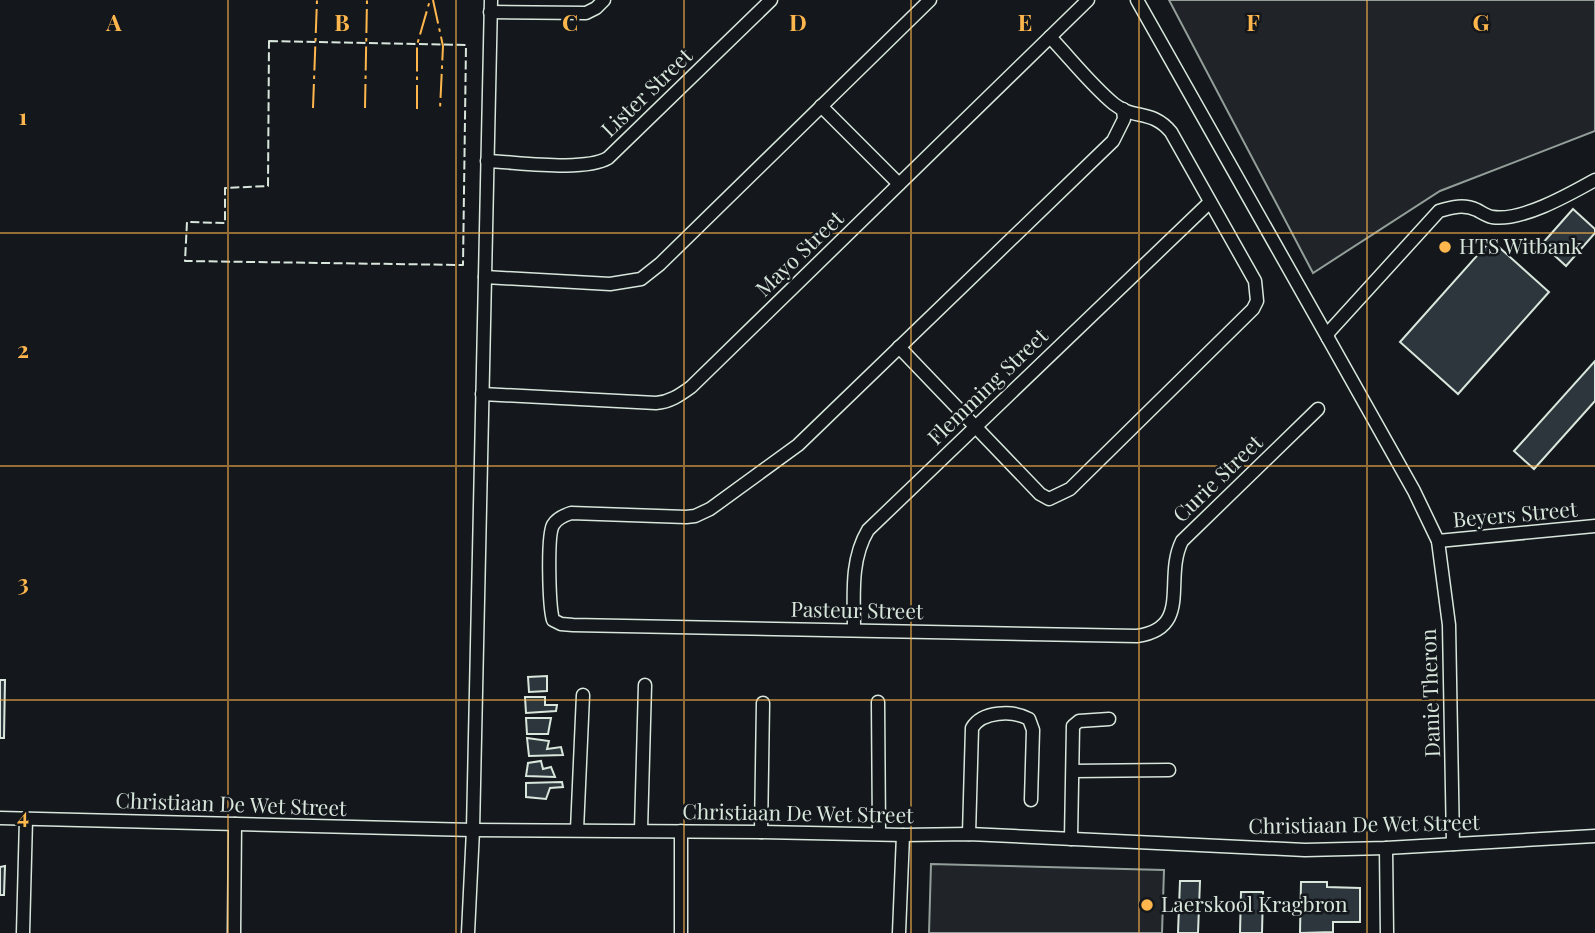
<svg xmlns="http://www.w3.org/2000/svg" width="1595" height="933" font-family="'Playfair Display',serif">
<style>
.green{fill:#202428;stroke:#939e99;stroke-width:2}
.building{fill:#2c363c;stroke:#d8e6dc;stroke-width:2}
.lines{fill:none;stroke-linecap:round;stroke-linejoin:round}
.street-casing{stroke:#d8e6dc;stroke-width:15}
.street{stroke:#14181c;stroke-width:12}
.fence{stroke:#d8e6dc;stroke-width:2;stroke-dasharray:9 3.5;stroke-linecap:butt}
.power{stroke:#ffb74d;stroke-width:2;stroke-dasharray:24 5 3.5 5;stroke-linecap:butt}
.grid{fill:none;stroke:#ffb74d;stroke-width:2;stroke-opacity:0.55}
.poi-dot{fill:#ffb74d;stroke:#14181c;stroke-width:2.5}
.labels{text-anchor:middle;stroke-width:5;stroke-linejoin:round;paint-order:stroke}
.street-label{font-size:21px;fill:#d8e6dc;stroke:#14181c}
.poi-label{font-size:21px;fill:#d8e6dc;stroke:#14181c;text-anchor:start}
.grid-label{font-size:23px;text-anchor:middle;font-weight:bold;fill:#ffb74d;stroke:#14181c;stroke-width:5;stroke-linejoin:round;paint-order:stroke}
</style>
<rect width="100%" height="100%" fill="#14181c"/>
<!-- green -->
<g class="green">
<path d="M 1169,0 L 1595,0 L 1595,131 L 1440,191 L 1313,273 Z"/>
<path d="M 931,864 L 1164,870 L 1162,933 L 929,933 Z"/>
</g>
<!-- building -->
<g class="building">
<path d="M 1573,209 L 1595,229 L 1595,233 L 1566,266 L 1542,244 Z"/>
<path d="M 1491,240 L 1549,292 L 1458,394 L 1400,342 Z"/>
<path d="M 1595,361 L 1595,401 L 1534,469 L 1514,451 Z"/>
<path d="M 547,676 L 547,691 L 529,692 L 528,677 Z"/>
<path d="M 0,680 L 5,680 L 4,738 L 0,738 Z"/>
<path d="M 525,697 L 545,697 L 545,705 L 557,705 L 556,711 L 526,713 Z"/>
<path d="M 526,718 L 551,718 L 548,734 L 527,734 Z"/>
<path d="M 527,738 L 549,741 L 547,749 L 561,747 L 563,755 L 529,756 Z"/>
<path d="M 541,761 L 543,769 L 551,767 L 555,777 L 526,776 L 528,763 Z"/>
<path d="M 562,782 L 563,787 L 550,788 L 546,799 L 526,797 L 526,783 Z"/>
<path d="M 5,866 L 4,895 L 0,895 L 0,867 Z"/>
<path d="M 1180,881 L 1200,881 L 1198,933 L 1178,933 Z"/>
<path d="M 1301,882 L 1327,882 L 1327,887 L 1360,888 L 1360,922 L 1333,922 L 1333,932 L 1300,933 Z"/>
<path d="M 1241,892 L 1263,892 L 1262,933 L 1240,933 Z"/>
</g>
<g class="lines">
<!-- street casing -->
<g class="street-casing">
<g id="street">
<path d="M 1137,0 L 1328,338"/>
<path d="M 490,12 L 586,13 L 596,8 L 604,0"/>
<path d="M 821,106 L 899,184"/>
<path d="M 1123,109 L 1124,119 L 1113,141 L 798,445 L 710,509 L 695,516 L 686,517 L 571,513 C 565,515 557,518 553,525 C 547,536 549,606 553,620 L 561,624 L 573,625 L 1137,636 C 1193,628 1163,579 1182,541 L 1318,409"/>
<path d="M 487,161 C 517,162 584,172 608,158 L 771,0"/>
<path d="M 485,277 L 610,284 L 641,279 L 660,264 L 930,0"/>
<path d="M 899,347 L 1040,494 L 1049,499 L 1070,489 L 1253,309 L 1257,301 L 1255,281 L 1171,132 C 1152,109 1134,120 1114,104 C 1091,85 1071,59 1050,37"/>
<path d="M 482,394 L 656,403 C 670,402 680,395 691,387 L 1088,0"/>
<path d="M 1438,541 L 1595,526"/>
<path d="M 854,630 C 854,596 850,560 868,530 L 1210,202"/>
<path d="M 878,702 L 879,833"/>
<path d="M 1073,771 L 1169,770"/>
<path d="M 0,818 L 473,830 L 761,832 L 903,835 L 969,834 L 1305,850 L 1386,848 L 1595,836"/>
<path d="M 577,830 L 583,695"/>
<path d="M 641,830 L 645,685"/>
<path d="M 681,831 L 681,933"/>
<path d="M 761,832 L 763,703"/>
<path d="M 969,834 L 972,728 C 982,711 1013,710 1029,719 L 1033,730 L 1031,800"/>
<path d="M 1071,839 L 1073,726 L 1079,721 L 1109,719"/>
<path d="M 1453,844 L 1449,625 L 1438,541 L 1414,491 L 1328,338 L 1328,333 L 1439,211 C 1452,207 1464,204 1477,210 C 1481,212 1487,216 1492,217 C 1521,222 1570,194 1595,180"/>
<path d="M 1386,848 L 1387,933"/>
<path d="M 23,933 L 26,819"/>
<path d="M 234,933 L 235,824"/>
<path d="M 468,933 L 473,830 L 491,0"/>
<path d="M 899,933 L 903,835"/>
</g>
</g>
<!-- street -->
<use href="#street" class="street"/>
<!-- fence -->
<path class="fence" d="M 269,41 L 466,45 L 463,265 L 185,261 L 187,222 L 225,223 L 225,188 L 268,186 Z"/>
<!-- power -->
<g class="power">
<path d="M 433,0 L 443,46 L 440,109"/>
<path d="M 313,108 L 317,0"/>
<path d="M 365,108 L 367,0"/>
<path d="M 417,109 L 417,45 L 430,0"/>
</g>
</g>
<!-- grid -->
<path class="grid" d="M 228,0 L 228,933M 456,0 L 456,933M 684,0 L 684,933M 911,0 L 911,933M 1139,0 L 1139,933M 1367,0 L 1367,933M 0,233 L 1595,233M 0,466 L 1595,466M 0,700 L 1595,700"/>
<!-- markers -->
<g class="poi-dot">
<circle cx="1445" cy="247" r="7"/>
<circle cx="1147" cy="905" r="7"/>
</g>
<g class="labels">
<!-- street labels -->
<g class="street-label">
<text transform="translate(647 93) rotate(-44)" y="7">Lister Street</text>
<text transform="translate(800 254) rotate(-44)" y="7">Mayo Street</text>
<text transform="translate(988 387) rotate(-44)" y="7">Flemming Street</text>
<text transform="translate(1218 479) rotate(-44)" y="7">Curie Street</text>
<text transform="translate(1515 515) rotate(-5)" y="7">Beyers Street</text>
<text transform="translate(857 611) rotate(1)" y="7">Pasteur Street</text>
<text transform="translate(1431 693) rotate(-92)" y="7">Danie Theron</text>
<text transform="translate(231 805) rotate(2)" y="7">Christiaan De Wet Street</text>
<text transform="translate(798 814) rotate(1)" y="7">Christiaan De Wet Street</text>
<text transform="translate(1364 825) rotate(-1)" y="7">Christiaan De Wet Street</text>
</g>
<!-- poi labels -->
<g class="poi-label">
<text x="1459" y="254">HTS Witbank</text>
<text x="1161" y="912">Laerskool Kragbron</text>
</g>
</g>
<g class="grid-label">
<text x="114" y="31">A</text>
<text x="342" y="31">B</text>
<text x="570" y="31">C</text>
<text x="798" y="31">D</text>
<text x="1025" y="31">E</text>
<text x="1253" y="31">F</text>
<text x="1481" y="31">G</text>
<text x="23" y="125">1</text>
<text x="23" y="358">2</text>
<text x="23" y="591">3</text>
<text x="23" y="824">4</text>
</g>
</svg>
